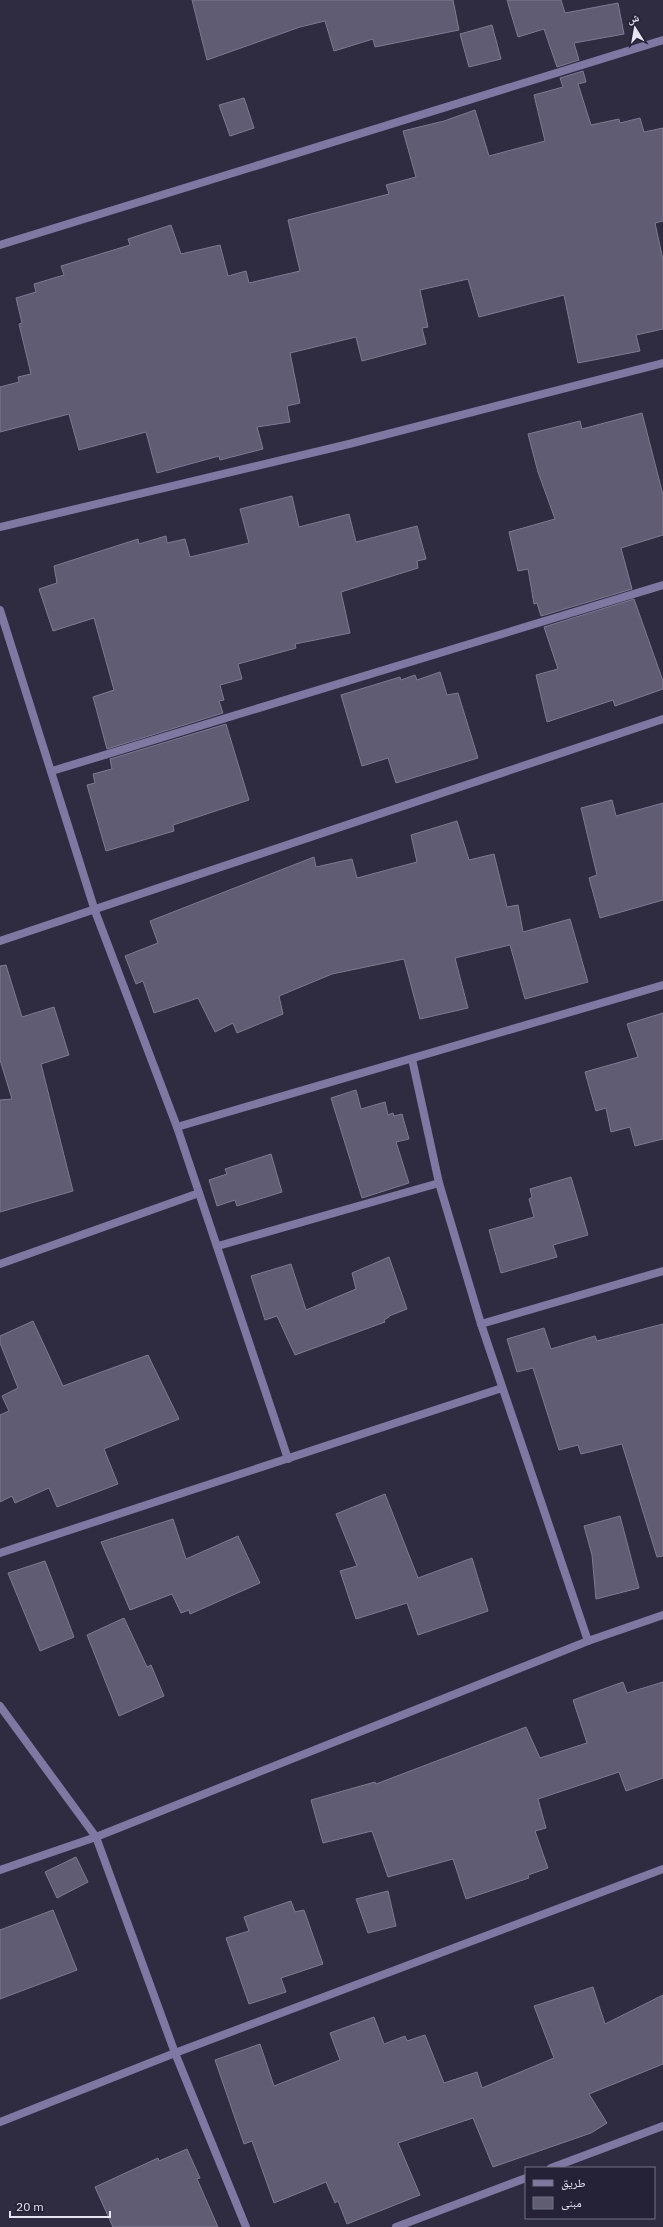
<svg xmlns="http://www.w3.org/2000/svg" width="663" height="2227" font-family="'IBM Plex Sans','Noto Naskh Arabic',sans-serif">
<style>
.building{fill:#5f5c74;stroke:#7d7a93}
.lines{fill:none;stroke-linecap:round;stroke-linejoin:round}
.street{stroke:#7e78a2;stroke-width:8}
</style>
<rect width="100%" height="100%" fill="#2f2c41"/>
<!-- building -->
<g class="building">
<path d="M 192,0 L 453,0 L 459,30 L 375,47 L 373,39 L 334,51 L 325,21 L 300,27 L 207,60 Z"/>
<path d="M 507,0 L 561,0 L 565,13 L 618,3 L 624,34 L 574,43 L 579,60 L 557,67 L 544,29 L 518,37 Z"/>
<path d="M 492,25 L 501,59 L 469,67 L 460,34 Z"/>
<path d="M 583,71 L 586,82 L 578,84 L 591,125 L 619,119 L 620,123 L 640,118 L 644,132 L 663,128 L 663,221 L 655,223 L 663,260 L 663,329 L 636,335 L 640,351 L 578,363 L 564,295 L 479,317 L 468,279 L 420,290 L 428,327 L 422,328 L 426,344 L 362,361 L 356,337 L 290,353 L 300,403 L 287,406 L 290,422 L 257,427 L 263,449 L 220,460 L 219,456 L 157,473 L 146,432 L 79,450 L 69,414 L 0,432 L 0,387 L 19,382 L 18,377 L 31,374 L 19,324 L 22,323 L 16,298 L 36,292 L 34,284 L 64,275 L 61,266 L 130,245 L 128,239 L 171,225 L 181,254 L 220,245 L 228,276 L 246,271 L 249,283 L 300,271 L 288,220 L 389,194 L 386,185 L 416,177 L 403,131 L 444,121 L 475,110 L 489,156 L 545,141 L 534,95 L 563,87 L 560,78 Z"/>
<path d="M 244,98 L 254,128 L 230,136 L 219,105 Z"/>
<path d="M 642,413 L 663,495 L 663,535 L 621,548 L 632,589 L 541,616 L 537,603 L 534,604 L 528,569 L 518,571 L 509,532 L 555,519 L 538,472 L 528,434 L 580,421 L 582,429 Z"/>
<path d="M 292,496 L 299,527 L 349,514 L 356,542 L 417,526 L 426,559 L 417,561 L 418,568 L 341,592 L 350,633 L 295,644 L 296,648 L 238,664 L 242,679 L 220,685 L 224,700 L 219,701 L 223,713 L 107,749 L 93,697 L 114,690 L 94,618 L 53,631 L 39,589 L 57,583 L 54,566 L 138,539 L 139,544 L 166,536 L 167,543 L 185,539 L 190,557 L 249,543 L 240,509 Z"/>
<path d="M 634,599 L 663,681 L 663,689 L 615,706 L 613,700 L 547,722 L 536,675 L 558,669 L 544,627 Z"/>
<path d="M 440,672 L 447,695 L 458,693 L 478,758 L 396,783 L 388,758 L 362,766 L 341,695 L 400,677 L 401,680 L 415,675 L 417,680 Z"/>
<path d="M 226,724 L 249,800 L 173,825 L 174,831 L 106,851 L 87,785 L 95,783 L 93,774 L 112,769 L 110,759 Z"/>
<path d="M 612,800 L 616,816 L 663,803 L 663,900 L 600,918 L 589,878 L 597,875 L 581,808 Z"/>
<path d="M 457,821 L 469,860 L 494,854 L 507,907 L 518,905 L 523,932 L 570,919 L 588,982 L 525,999 L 510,945 L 455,958 L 468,1008 L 420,1019 L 404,959 L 332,974 L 279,996 L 283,1014 L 237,1033 L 233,1023 L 215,1032 L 198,998 L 154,1013 L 143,981 L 136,984 L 125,956 L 158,943 L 150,921 L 314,857 L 316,867 L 352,859 L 357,878 L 417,862 L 411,835 Z"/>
<path d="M 6,965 L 22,1017 L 54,1007 L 69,1055 L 41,1064 L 73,1191 L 0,1212 L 0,1100 L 12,1099 L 0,1060 L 0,966 Z"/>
<path d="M 663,1013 L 663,1139 L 635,1146 L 630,1127 L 611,1132 L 606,1108 L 596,1111 L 585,1072 L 638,1057 L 627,1024 Z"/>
<path d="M 356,1090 L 361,1109 L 385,1102 L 388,1115 L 393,1113 L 394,1116 L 402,1114 L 409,1139 L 396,1142 L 409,1183 L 362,1198 L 331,1098 Z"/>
<path d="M 271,1154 L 282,1192 L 237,1206 L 235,1200 L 217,1206 L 209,1180 L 227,1174 L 225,1169 Z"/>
<path d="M 571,1177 L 588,1235 L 553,1245 L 557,1257 L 501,1273 L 489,1230 L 534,1217 L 529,1199 L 532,1197 L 530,1189 Z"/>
<path d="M 389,1257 L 407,1309 L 389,1316 L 389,1317 L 384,1320 L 385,1322 L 295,1355 L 277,1316 L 265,1320 L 251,1276 L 291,1264 L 306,1310 L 356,1289 L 352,1273 Z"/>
<path d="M 33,1321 L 63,1386 L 148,1355 L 179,1419 L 104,1449 L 118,1484 L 57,1507 L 49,1488 L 15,1503 L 12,1496 L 0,1502 L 0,1415 L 9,1411 L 2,1396 L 18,1388 L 0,1343 L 0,1336 Z"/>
<path d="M 663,1324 L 663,1556 L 657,1557 L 622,1444 L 581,1454 L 578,1445 L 559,1450 L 533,1368 L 517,1372 L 507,1339 L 544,1328 L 551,1349 L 595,1336 L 597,1341 Z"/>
<path d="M 385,1494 L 418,1578 L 472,1558 L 488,1611 L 418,1635 L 407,1603 L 356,1619 L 340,1571 L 357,1566 L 336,1514 Z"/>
<path d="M 620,1516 L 639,1588 L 596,1599 L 592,1555 L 584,1526 Z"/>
<path d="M 173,1519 L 186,1559 L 238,1536 L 260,1583 L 190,1614 L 189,1610 L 181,1613 L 172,1594 L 130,1610 L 101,1542 Z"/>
<path d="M 45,1561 L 74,1637 L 40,1651 L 8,1573 Z"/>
<path d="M 124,1618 L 147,1667 L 151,1665 L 164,1696 L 119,1716 L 87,1635 Z"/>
<path d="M 623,1682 L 627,1693 L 663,1682 L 663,1778 L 626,1791 L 619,1772 L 538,1799 L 546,1828 L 535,1831 L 548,1868 L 528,1875 L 529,1878 L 466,1899 L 453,1859 L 388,1877 L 372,1831 L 323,1843 L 311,1800 L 375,1782 L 376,1784 L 526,1727 L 540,1758 L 587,1743 L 573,1700 Z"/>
<path d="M 76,1857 L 88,1882 L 57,1898 L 45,1872 Z"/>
<path d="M 388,1891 L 396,1926 L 368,1933 L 356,1899 Z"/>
<path d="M 291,1901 L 295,1912 L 304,1910 L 323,1964 L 281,1978 L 286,1992 L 249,2004 L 226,1938 L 249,1931 L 244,1917 Z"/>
<path d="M 53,1910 L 77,1970 L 0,1999 L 0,1930 Z"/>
<path d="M 593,1987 L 605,2024 L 663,1995 L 663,2064 L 589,2094 L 607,2123 L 591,2133 L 493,2167 L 473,2118 L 398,2143 L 420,2195 L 347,2224 L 338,2201 L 335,2203 L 326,2182 L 274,2203 L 252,2141 L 244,2144 L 215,2060 L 260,2044 L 274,2086 L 340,2060 L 330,2033 L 374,2017 L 384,2044 L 405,2036 L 407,2041 L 425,2035 L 444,2083 L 477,2072 L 482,2088 L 554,2058 L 534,2006 Z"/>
<path d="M 187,2149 L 200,2178 L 197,2179 L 218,2227 L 113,2227 L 95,2187 L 158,2158 L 159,2161 Z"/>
</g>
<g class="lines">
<!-- street -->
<g class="street">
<path d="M 0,245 L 663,40"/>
<path d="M 0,527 L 349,444 L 663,363"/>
<path d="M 0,610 L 95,911 L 177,1127 L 288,1459"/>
<path d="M 52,771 L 663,585"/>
<path d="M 0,941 L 663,719"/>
<path d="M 412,1059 L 439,1183 L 481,1324 L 588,1641"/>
<path d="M 177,1127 L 663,985"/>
<path d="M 218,1246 L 439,1183"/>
<path d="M 0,1264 L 199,1193"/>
<path d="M 481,1324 L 663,1271"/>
<path d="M 0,1553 L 502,1388"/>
<path d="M 0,1706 L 96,1837 L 175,2053 L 246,2227"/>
<path d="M 0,1870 L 96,1837 L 588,1641 L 663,1615"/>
<path d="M 0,2122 L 175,2053 L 663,1869"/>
<path d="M 551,2168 L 663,2126"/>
<path d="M 396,2227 L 526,2178"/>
</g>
</g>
<!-- legend -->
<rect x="525" y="2167" width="130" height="52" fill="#252237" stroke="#727082"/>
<rect x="533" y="2180" width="20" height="6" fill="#7e78a2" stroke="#727082"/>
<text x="561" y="2187" font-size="12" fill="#e6e5f3">طريق</text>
<rect x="533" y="2197" width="20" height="12" fill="#5f5c74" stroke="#727082"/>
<text x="561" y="2207" font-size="12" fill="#e6e5f3">مبنى</text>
<!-- north arrow -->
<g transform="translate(635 28) rotate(349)" stroke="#252237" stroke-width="3" paint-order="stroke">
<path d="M0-3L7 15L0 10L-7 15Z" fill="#e6e5f3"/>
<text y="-6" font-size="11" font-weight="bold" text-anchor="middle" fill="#e6e5f3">ش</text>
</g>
<!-- scale -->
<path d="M10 2211v6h100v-6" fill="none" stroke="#e6e5f3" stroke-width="2"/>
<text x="16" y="2211" font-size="12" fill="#e6e5f3" stroke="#252237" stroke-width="3" paint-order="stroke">20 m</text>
</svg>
